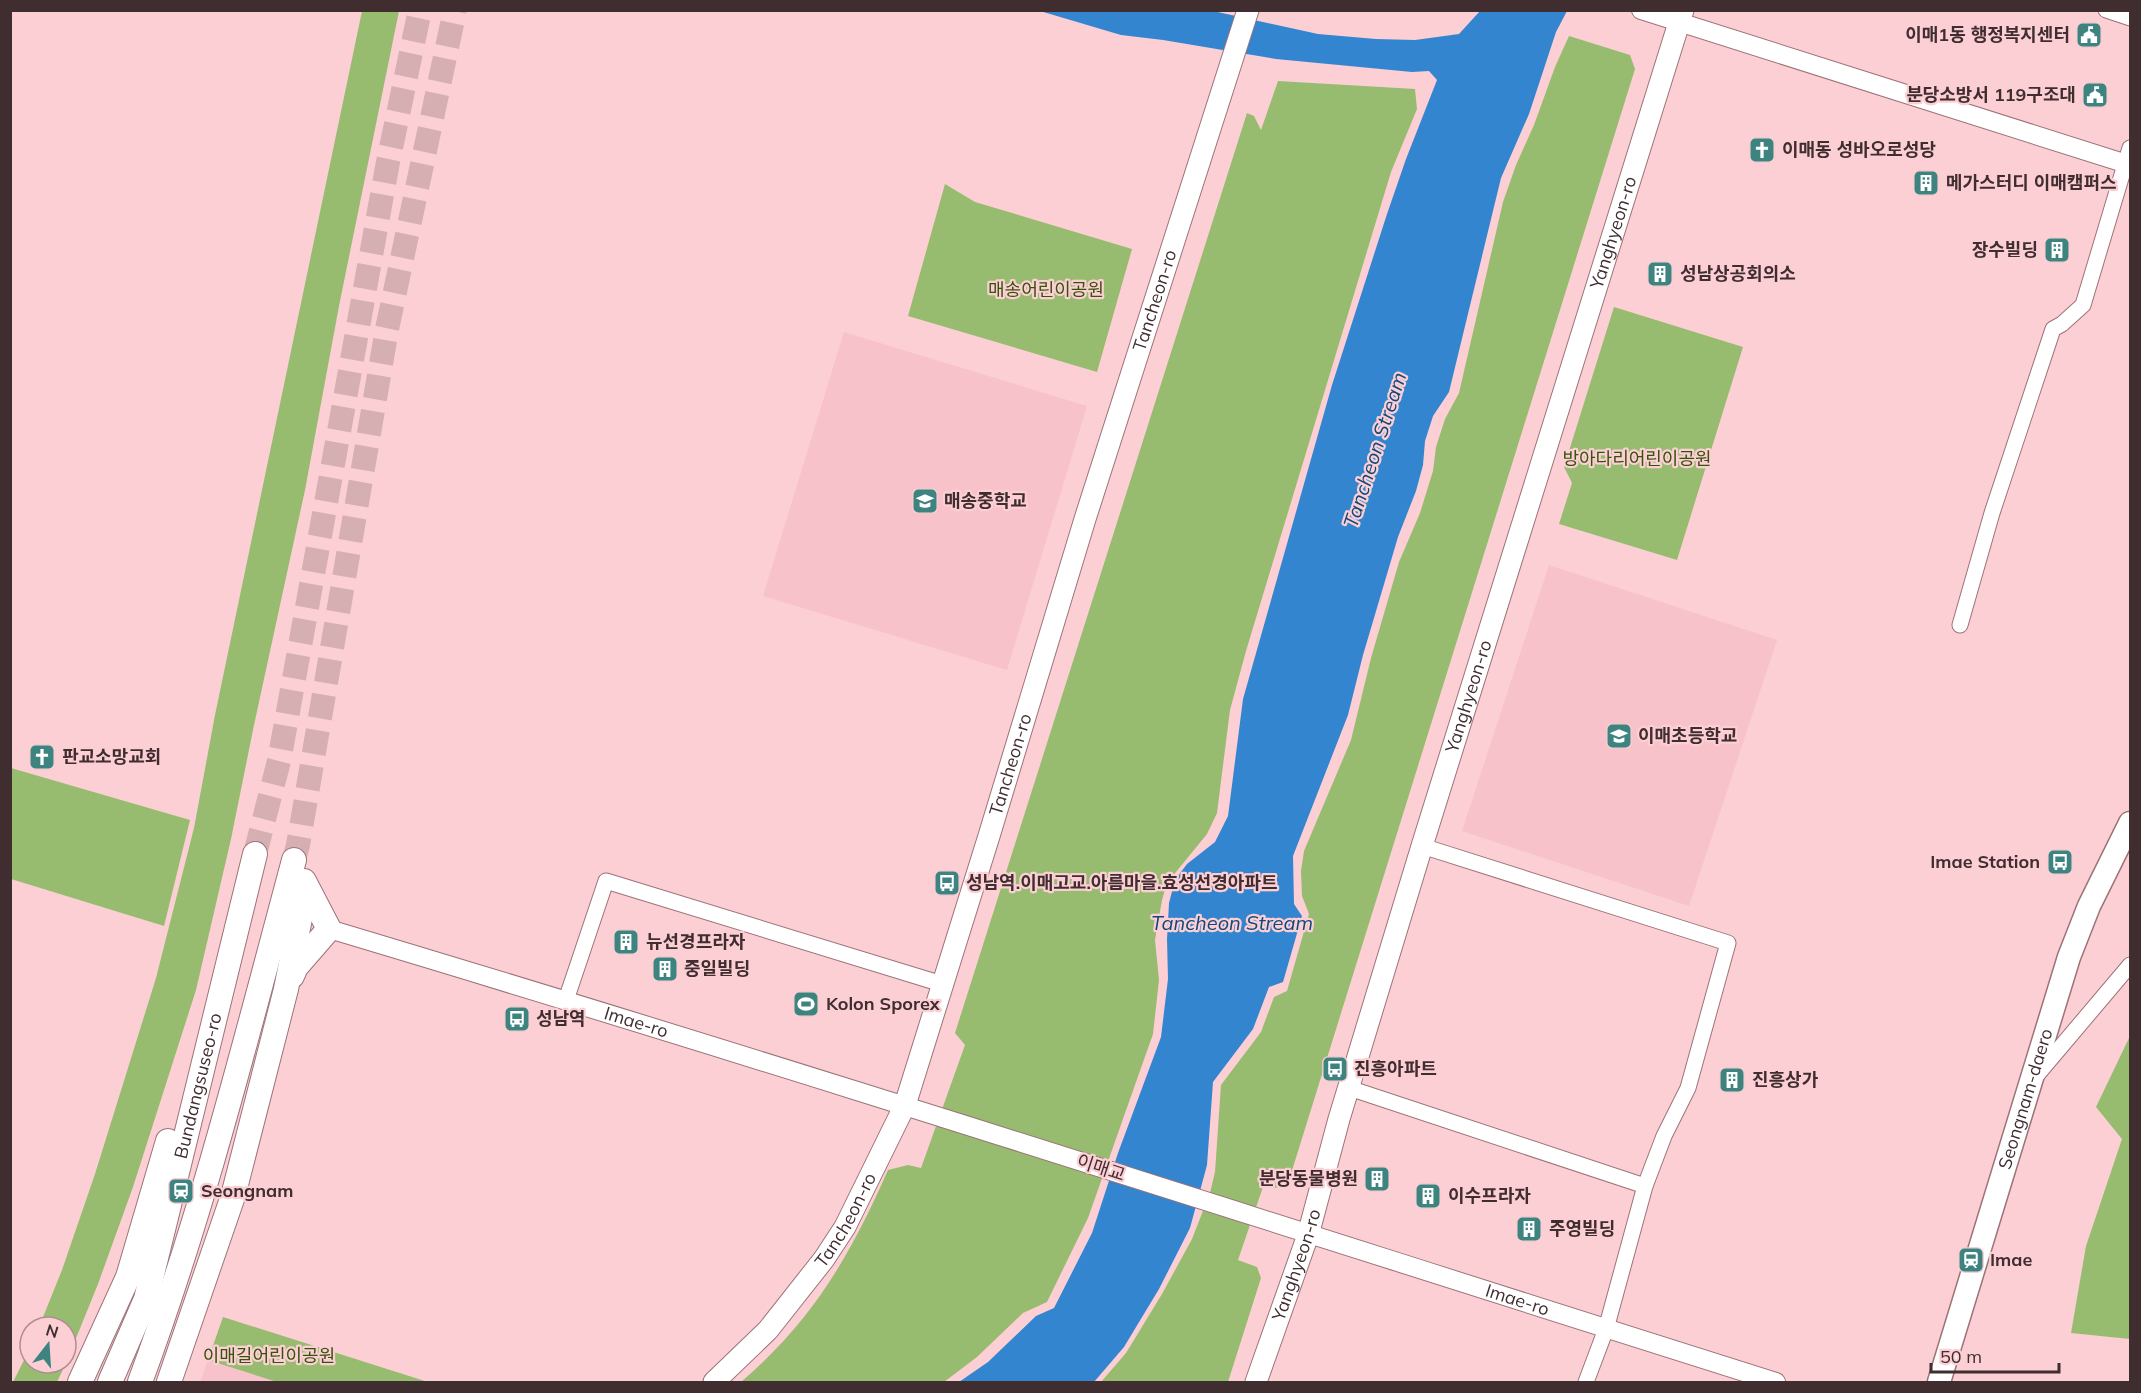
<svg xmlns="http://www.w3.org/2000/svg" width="2141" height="1393" font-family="Mulish,'Noto Sans KR',sans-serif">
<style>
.built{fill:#f7c2c9}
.green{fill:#97bc6f}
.water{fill:#3385d0}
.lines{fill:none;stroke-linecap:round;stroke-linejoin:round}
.trunk-tunnel{stroke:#d6afb3;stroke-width:24;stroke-dasharray:24 12;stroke-linecap:butt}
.minor-casing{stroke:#9b7378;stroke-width:17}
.tertiary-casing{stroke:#9b7378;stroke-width:20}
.secondary-casing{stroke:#9b7378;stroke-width:23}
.primary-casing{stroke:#9b7378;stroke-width:25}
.trunk-casing{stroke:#9b7378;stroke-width:26}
.minor{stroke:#fff;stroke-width:15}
.tertiary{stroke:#fff;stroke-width:18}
.secondary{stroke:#fff;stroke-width:21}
.primary{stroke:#fff;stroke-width:22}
.trunk{stroke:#fff;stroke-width:24}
.labels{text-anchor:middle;stroke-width:4.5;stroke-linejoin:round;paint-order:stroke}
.poi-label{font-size:18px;font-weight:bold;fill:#3f2d30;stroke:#fccfd4;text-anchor:start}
.street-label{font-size:18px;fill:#3f2d30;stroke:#fccfd4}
.park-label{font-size:18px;fill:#36530a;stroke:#fccfd4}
.water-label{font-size:20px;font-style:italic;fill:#0f497b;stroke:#fccfd4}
</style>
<rect width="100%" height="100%" fill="#fccfd4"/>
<!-- built -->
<g class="built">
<path d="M 844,332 L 1087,406 L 1007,670 L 763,596 Z"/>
<path d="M 1549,565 L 1777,640 L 1689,906 L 1462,831 Z"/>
<path d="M 208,1360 L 277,1382 L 200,1382 Z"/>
</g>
<!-- green -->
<g class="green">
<path d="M 362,11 L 399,11 L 339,306 L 305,490 L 254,725 L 231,839 L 196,990 L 133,1187 L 98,1284 L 66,1363 L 66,1327 L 39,1327 L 62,1270 L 95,1174 L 156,978 L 194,828 L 215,715 Z"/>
<path d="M 1569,36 L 1630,55 L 1635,69 L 1290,1177 L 1276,1188 L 1264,1184 L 1238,1260 L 1257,1267 L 1261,1278 L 1228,1382 L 1101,1382 L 1126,1353 L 1162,1294 L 1192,1239 L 1210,1193 L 1215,1172 L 1221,1085 L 1261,1032 L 1274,997 L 1287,991 L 1309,914 L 1302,896 L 1301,871 L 1304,851 L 1351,740 L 1371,658 L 1399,562 L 1420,513 L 1433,471 L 1436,447 L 1445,419 L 1459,393 L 1503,202 L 1516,165 L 1534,125 L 1555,67 Z"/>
<path d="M 1278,81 L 1415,89 L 1417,109 L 1391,172 L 1246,651 L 1230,710 L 1217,813 L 1207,834 L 1167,883 L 1162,900 L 1155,940 L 1159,980 L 1153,1034 L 1088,1218 L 1047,1302 L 1023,1313 L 977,1357 L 944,1382 L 741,1382 C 813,1320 850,1256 888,1170 L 908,1165 L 921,1168 L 965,1045 L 955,1033 L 1247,113 L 1254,116 L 1261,130 Z"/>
<path d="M 945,184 L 975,202 L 1132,249 L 1097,372 L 908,316 Z"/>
<path d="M 1614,307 L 1743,347 L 1677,560 L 1559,524 L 1572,483 L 1564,467 Z"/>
<path d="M 11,768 L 190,820 L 164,926 L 11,879 Z"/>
<path d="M 2130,1036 L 2130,1339 L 2071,1333 L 2086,1246 L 2122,1139 L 2096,1107 Z"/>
<path d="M 223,1317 L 428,1382 L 277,1382 L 208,1360 Z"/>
<path d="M 30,1348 L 30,1363 L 66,1363 L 57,1382 L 13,1382 Z"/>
</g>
<!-- water -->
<path class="water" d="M 1040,11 L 1213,11 L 1318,34 L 1376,39 L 1415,40 L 1459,34 L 1480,11 L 1567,11 L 1556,32 L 1529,114 L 1501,178 L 1449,392 L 1433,416 L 1425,441 L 1423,465 L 1416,491 L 1398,537 L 1363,655 L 1348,715 L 1293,856 L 1294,904 L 1302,916 L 1283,982 L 1269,987 L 1253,1029 L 1213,1082 L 1207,1165 L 1190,1228 L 1159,1289 L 1124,1347 L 1094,1382 L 959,1382 L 988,1362 L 1036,1316 L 1054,1308 L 1092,1233 L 1118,1153 L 1161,1037 L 1168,979 L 1167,939 L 1169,903 L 1175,880 L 1187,864 L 1215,842 L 1228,816 L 1243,699 L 1332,385 L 1387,214 L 1406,159 L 1437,80 L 1429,71 L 1412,72 L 1276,59 L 1163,40 L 1121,35 Z"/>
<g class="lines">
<!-- trunk-tunnel -->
<g class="trunk-tunnel">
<path d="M 255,854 L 279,761 L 388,162 L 420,10"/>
<path d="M 294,860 L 298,845 L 387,329 L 455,10"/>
</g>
<!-- minor casing -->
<g class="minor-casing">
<g id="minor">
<path d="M 2106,10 L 2130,18"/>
<path d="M 1960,625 L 1992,513 L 2053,329 L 2062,324 L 2083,305 L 2130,148"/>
<path d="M 1422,846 L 1728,943 L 1688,1088 L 1664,1136 L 1645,1186 L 1606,1329 L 1586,1382"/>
<path d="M 566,1000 L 606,881 L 942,984"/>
<path d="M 2037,1075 L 2130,965"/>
<path d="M 1349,1088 L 1645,1186"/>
</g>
</g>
<!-- tertiary casing -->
<g class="tertiary-casing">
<g id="tertiary">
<path d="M 1641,10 L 2130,165"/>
<path id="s1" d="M 329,929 C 814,1074 1294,1230 1776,1382"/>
</g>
</g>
<!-- secondary casing -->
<g class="secondary-casing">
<g id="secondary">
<path id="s2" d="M 714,1382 L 768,1330 L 824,1259 L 845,1227 L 905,1105 L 989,836 L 1085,519 L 1248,10"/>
<path id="s3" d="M 1256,1382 L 1308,1235 L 1339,1119 L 1422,846 L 1683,10"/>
</g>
</g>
<!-- primary casing -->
<g class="primary-casing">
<g id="primary">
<path id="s4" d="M 1939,1382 L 2069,957 L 2089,906 L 2130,823"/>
</g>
</g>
<!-- trunk casing -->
<g class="trunk-casing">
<g id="trunk">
<path d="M 292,976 L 296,967 L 329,929 L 304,881"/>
<path d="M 80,1382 L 128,1277 L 168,1141"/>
<path id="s5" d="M 110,1382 L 146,1299 L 255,854"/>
<path d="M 140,1382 C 203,1212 247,1035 294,860"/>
<path d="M 169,1382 L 233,1196 L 286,989 L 306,888"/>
</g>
</g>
<!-- minor -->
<use href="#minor" class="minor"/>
<!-- tertiary -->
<use href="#tertiary" class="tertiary"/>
<!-- secondary -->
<use href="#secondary" class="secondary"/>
<!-- primary -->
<use href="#primary" class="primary"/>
<!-- trunk -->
<use href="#trunk" class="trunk"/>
</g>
<!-- icons -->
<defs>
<g id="civic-square" transform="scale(1.35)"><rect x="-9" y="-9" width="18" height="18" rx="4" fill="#3d8480" stroke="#fccfd4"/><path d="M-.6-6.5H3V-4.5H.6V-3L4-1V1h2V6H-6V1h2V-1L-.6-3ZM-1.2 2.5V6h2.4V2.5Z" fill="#fff"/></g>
<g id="church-square" transform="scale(1.35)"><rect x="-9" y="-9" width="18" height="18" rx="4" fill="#3d8480" stroke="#fccfd4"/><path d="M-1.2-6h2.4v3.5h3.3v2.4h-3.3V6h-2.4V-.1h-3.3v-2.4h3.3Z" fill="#fff"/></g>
<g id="building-square" transform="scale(1.35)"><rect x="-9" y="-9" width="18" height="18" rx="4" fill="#3d8480" stroke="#fccfd4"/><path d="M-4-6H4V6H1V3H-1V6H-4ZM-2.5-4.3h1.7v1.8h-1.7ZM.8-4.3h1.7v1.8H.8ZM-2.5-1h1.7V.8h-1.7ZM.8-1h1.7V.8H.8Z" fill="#fff"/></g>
<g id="school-square" transform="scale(1.35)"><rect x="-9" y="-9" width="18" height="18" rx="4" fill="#3d8480" stroke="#fccfd4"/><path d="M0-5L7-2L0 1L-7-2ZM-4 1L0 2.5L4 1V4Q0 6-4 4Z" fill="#fff"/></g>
<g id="bus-square" transform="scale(1.35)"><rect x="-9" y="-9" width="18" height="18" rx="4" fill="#3d8480" stroke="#fccfd4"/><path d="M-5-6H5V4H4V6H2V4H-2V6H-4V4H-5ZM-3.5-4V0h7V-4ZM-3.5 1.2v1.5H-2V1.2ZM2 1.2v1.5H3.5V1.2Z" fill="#fff"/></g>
<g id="stadium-square" transform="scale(1.35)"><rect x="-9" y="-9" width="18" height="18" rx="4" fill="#3d8480" stroke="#fccfd4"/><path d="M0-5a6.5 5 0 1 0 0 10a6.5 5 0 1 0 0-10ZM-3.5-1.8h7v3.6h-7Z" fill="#fff"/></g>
<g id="station-square" transform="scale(1.35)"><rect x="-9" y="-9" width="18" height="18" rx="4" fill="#3d8480" stroke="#fccfd4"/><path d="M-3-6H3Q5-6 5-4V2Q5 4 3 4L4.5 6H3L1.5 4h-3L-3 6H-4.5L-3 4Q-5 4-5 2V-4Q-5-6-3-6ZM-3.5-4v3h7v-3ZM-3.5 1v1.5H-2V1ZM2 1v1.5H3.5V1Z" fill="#fff"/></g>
</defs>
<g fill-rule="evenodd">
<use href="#civic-square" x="2089" y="35"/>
<use href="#civic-square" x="2095" y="95"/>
<use href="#church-square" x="1762" y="150"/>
<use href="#building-square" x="1926" y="183"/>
<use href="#building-square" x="2057" y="250"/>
<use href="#building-square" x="1660" y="274"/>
<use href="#school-square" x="925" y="501"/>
<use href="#school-square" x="1619" y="736"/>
<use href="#church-square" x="42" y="757"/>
<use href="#bus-square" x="2060" y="862"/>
<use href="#bus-square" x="947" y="883"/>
<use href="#building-square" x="626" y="942"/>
<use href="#building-square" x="665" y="969"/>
<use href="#stadium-square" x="806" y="1004"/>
<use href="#bus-square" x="517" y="1019"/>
<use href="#bus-square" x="1335" y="1069"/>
<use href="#building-square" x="1732" y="1080"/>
<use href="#building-square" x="1377" y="1179"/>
<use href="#station-square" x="181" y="1191"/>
<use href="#building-square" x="1428" y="1196"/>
<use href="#building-square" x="1529" y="1229"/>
<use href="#station-square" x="1971" y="1260"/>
</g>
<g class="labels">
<!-- poi labels -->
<g class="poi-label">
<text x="2070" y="41" text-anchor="end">이매1동 행정복지센터</text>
<text x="2076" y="101" text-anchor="end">분당소방서 119구조대</text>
<text x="1782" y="156">이매동 성바오로성당</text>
<text x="1946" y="189">메가스터디 이매캠퍼스</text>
<text x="2038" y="256" text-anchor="end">장수빌딩</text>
<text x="1680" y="280">성남상공회의소</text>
<text x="944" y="507">매송중학교</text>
<text x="1638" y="742">이매초등학교</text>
<text x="62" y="763">판교소망교회</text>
<text x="2040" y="868" text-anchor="end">Imae Station</text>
<text x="966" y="889">성남역.이매고교.아름마을.효성선경아파트</text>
<text x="646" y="948">뉴선경프라자</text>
<text x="684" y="975">중일빌딩</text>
<text x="826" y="1010">Kolon Sporex</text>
<text x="536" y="1025">성남역</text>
<text x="1354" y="1075">진흥아파트</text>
<text x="1752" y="1086">진흥상가</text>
<text x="1358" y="1185" text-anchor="end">분당동물병원</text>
<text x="201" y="1197">Seongnam</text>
<text x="1448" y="1202">이수프라자</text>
<text x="1549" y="1235">주영빌딩</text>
<text x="1990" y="1266">Imae</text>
</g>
<!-- street labels -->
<g class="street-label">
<text dy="6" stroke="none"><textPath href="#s3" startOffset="1204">Yanghyeon-ro</textPath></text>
<text dy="6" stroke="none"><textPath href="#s2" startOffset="1182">Tancheon-ro</textPath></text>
<text dy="6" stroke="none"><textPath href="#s3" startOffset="718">Yanghyeon-ro</textPath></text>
<text dy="6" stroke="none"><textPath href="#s2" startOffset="696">Tancheon-ro</textPath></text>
<text dy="6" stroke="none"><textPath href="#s1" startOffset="321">Imae-ro</textPath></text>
<text dy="6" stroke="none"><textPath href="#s5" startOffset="310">Bundangsuseo-ro</textPath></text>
<text dy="6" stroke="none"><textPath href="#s4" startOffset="296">Seongnam-daero</textPath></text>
<text transform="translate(1101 1168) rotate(18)" y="6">이매교</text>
<text dy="6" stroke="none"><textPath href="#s2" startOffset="210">Tancheon-ro</textPath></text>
<text dy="6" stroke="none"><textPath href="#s3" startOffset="124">Yanghyeon-ro</textPath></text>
<text dy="6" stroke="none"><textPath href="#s1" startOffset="1245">Imae-ro</textPath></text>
</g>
<!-- park labels -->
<g class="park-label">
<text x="1046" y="296">매송어린이공원</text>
<text x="1637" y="465">방아다리어린이공원</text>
<text x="269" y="1362">이매길어린이공원</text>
</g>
<!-- water labels -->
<g class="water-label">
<text transform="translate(1375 450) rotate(-72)" y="7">Tancheon Stream</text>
<text x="1232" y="930">Tancheon Stream</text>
</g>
</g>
<!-- border -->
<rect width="2141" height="1393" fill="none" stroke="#3f2d30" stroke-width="24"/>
<!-- north arrow -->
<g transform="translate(48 1345) rotate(17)"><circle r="28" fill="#fccfd4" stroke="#b08e92" stroke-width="1.5"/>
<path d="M0-4.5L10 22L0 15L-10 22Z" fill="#3d8480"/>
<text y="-9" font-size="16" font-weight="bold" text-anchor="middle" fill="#3f2d30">N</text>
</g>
<!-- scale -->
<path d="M1931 1363v9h128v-9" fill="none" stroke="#3f2d30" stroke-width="3"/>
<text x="1940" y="1363" font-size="18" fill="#3f2d30" stroke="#fccfd4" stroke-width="4.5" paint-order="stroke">50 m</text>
</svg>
